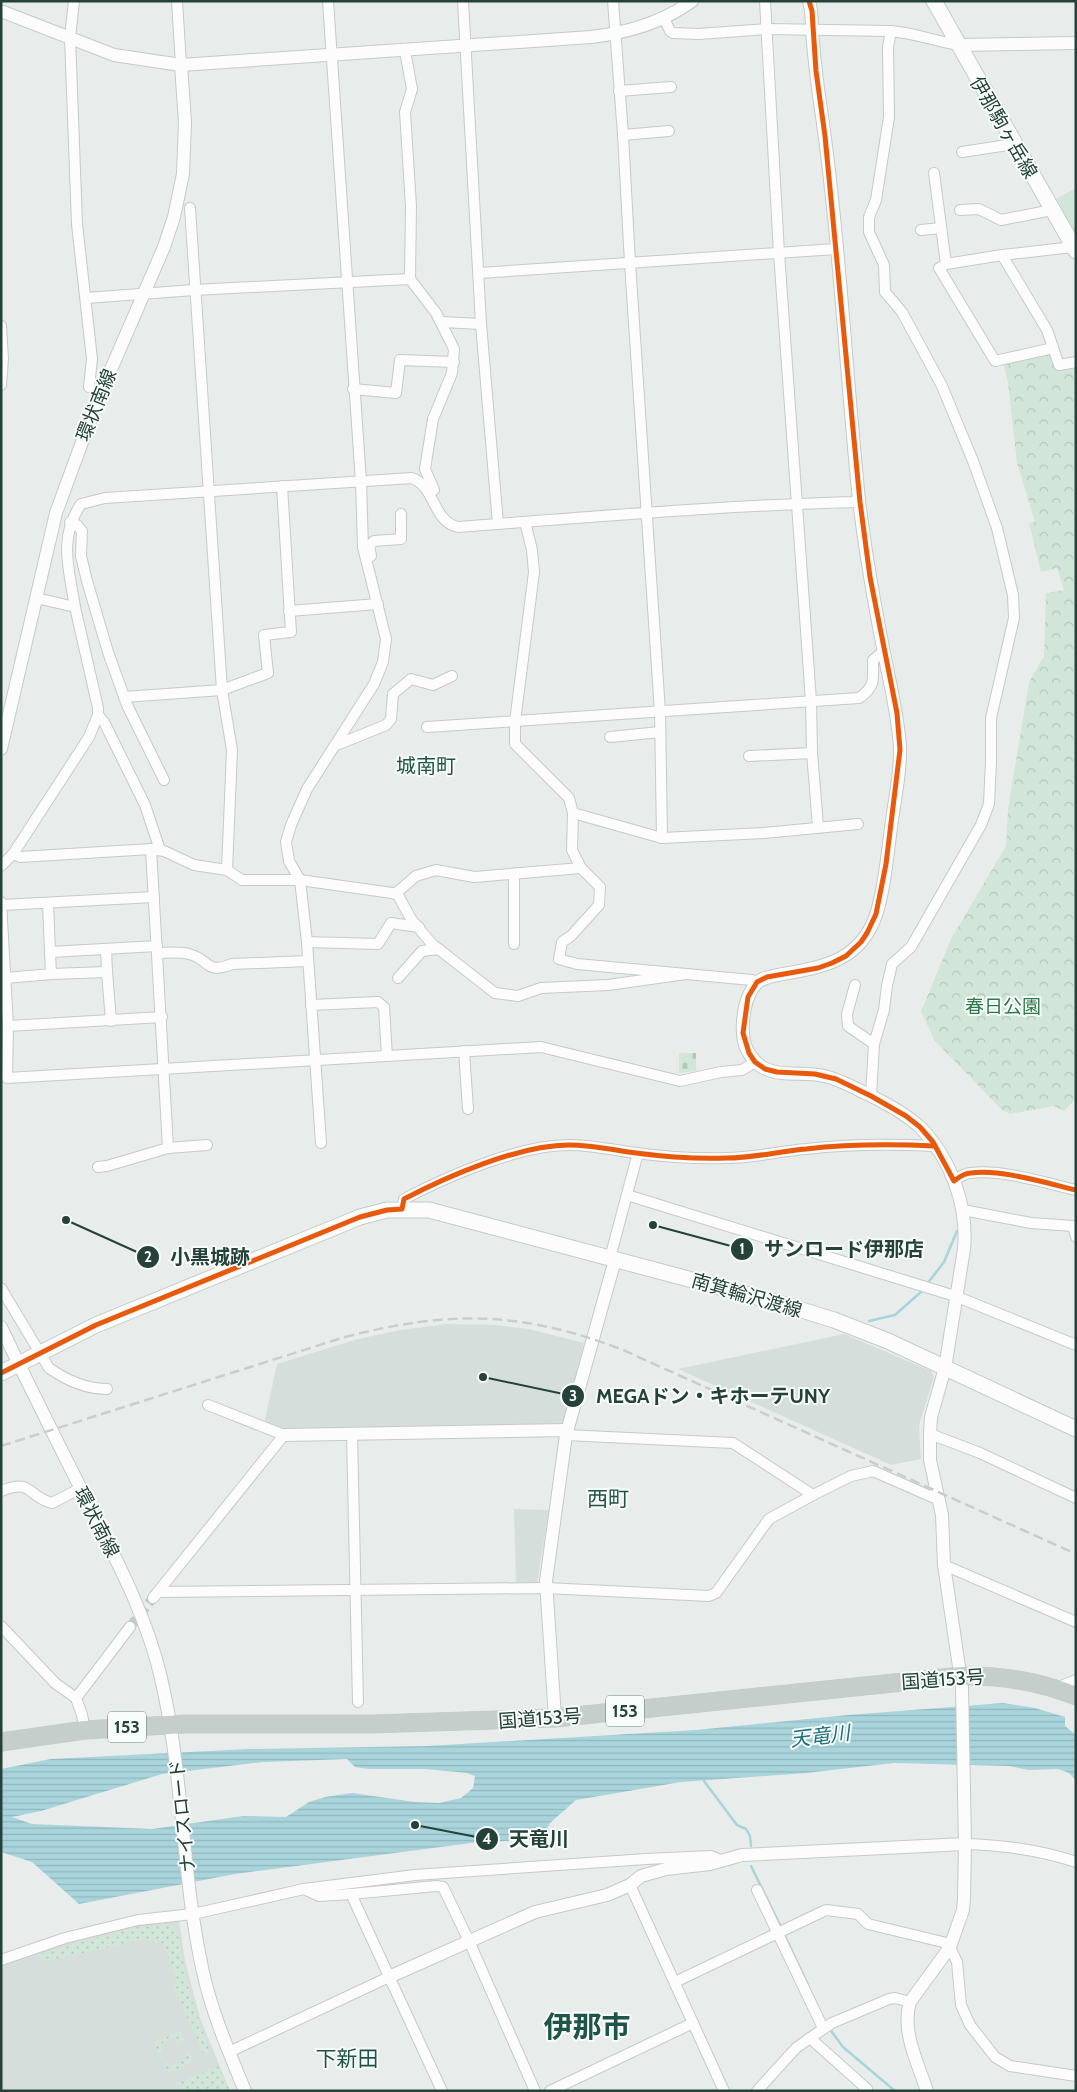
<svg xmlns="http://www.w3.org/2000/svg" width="1077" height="2092" font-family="Cabin,'Noto Sans JP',sans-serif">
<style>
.built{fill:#d6dedb}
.grass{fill:url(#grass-dots)}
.cemetery{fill:url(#cemetery-stones)}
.park{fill:url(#park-crowns)}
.pitch{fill:#d1e6d8}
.water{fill:url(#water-rules);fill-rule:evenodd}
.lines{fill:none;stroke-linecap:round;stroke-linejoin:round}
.stream{stroke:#a9d4db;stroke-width:2.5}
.minor-tunnel{stroke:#c1cbc8;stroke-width:10;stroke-dasharray:10 5;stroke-linecap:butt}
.minor-casing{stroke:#c5cac8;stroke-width:12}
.tertiary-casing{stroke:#c5cac8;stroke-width:14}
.secondary-casing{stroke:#c3cbc8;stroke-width:17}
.trunk-casing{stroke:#c3ccc9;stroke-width:19}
.minor{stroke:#fcfcfc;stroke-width:10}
.tertiary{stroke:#fcfcfc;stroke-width:12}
.secondary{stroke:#fcfcfc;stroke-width:15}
.trunk{stroke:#c6cecc;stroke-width:18}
.rail{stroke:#c9cdcc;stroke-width:2.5;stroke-dasharray:10 5;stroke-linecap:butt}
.cycleway-casing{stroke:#f7fbf9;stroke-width:8}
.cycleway{stroke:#e8590c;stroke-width:5}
.labels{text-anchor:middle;stroke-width:4;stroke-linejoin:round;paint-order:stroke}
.shield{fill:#f7fbf9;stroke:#637a73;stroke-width:1}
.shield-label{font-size:18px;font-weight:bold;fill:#24423a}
.street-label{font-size:19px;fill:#24423a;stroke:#f7fbf9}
.park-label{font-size:19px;fill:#2d7a4b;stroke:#f7fbf9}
.neighbourhood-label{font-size:20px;fill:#1f5548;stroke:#f7fbf9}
.water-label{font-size:20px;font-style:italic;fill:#1c6f80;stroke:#f7fbf9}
.quarter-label{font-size:21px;fill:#1f5548;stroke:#f7fbf9}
.town-label{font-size:29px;font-weight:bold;fill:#1f5548;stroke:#f7fbf9}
.leader{fill:none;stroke:#24423a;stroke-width:2}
.callout-dot{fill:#24423a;stroke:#f7fbf9;stroke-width:2}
.mark-label{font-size:15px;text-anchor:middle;font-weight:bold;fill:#fff}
.callout-label{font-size:20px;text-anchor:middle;font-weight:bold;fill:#24423a;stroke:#f7fbf9;stroke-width:4;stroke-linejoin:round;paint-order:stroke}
</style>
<defs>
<pattern id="grass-dots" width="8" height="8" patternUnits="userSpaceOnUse" patternTransform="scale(1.25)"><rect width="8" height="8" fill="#d1e6d8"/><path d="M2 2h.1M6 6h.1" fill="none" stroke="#b3c6ba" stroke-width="1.8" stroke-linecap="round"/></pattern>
<pattern id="cemetery-stones" width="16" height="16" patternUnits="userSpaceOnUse" patternTransform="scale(1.25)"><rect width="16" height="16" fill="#d1e6d8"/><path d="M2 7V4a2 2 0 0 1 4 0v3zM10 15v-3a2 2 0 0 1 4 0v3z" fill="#b3c6ba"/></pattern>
<pattern id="park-crowns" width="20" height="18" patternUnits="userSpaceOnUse" patternTransform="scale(1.25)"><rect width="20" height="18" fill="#d1e6d8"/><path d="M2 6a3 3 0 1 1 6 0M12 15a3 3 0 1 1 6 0" fill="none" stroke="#b3c6ba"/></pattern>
<pattern id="water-rules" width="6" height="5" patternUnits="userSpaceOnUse" patternTransform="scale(1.25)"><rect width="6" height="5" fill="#a9d4db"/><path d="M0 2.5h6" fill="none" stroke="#91b7bd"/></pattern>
</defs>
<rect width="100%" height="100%" fill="#e8edeb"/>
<!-- built -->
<g class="built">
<path d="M 446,1324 L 497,1325 L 529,1329 L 584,1343 L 565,1419 L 560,1424 L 282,1431 L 264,1424 L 277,1364 L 354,1340 L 400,1330 Z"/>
<path d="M 844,1334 L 931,1371 L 934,1377 L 919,1425 L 921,1459 L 891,1465 L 678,1369 Z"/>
<path d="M 514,1509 L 549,1510 L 537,1584 L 516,1585 Z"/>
<path d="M 179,1919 L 185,1961 L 200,2018 L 230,2091 L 1,2091 L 1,1964 L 73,1940 L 138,1924 Z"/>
</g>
<!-- grass -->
<g class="grass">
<path d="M 176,1925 L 190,1995 L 210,2052 L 204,2055 L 173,1985 L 177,1983 L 163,1943 L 155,1943 L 145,1939 L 42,1962 L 39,1954 L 136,1927 Z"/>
<path d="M 180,2031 L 185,2040 L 178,2044 L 174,2037 L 160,2044 L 163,2051 L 158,2053 L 153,2043 Z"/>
<path d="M 189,2051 L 194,2061 L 169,2073 L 163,2063 L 167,2062 L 170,2067 L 187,2059 L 185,2053 Z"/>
<path d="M 219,2066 L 230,2091 L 182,2091 L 178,2087 L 178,2083 Z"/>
</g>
<!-- cemetery -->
<path class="cemetery" d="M 679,1053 L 696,1053 L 696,1071 L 679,1073 Z"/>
<!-- park -->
<path class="park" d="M 1051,351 L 1057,368 L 1076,364 L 1076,1099 L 1064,1111 L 1054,1106 L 1010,1114 L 1002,1110 L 935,1041 L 921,1012 L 951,939 L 1006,846 L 1008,809 L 1029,682 L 1044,656 L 1046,593 L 1064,590 L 1057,568 L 1041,572 L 1029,523 L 1035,522 L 1017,463 L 1008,383 L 1003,362 Z"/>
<!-- pitch -->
<path class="pitch" d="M 1076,188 L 1076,236 L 1056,199 Z"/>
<!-- water -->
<path class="water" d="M 1003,1703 L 1035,1708 L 1065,1717 L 1065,1726 L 1076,1735 L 1076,1780 L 1069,1773 L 1058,1769 L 1029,1770 L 1009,1766 L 894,1763 L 806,1773 L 681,1782 L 576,1800 L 550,1823 L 541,1839 L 471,1843 L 235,1874 L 79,1904 L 32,1862 L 1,1852 L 1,1769 L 51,1759 L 248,1749 L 427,1746 L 696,1730 L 848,1715 ZM 347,1759 L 355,1767 L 369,1769 L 425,1769 L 467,1773 L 475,1776 L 473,1788 L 461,1798 L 439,1803 L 415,1802 L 352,1793 L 325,1797 L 309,1802 L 286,1817 L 243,1816 L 152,1829 L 32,1824 L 12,1817 L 41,1811 L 162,1774 L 263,1762 Z"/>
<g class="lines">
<!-- stream -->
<g class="stream">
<path d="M 927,1284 L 944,1262 L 957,1231"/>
<path d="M 869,1321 L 895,1315 L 922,1291"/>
<path d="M 704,1781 L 737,1825 L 746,1829 L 750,1836 L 751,1846"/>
<path d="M 751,1866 L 782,1929"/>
<path d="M 784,1934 L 808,1985"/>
<path d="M 829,2028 L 843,2047 L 895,2091"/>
</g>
<!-- minor-tunnel -->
<path class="minor-tunnel" d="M 130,1627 L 153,1598"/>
<!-- minor casing -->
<g class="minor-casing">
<g id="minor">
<path d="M 74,1 L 70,37 L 77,224 L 92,359 L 89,387"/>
<path d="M 177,1 L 181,65"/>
<path d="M 463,1 L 481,324 L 498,524"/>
<path d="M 613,1 L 623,135 L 630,263 L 660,712 L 662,838"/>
<path d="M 765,1 L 779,253 L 811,701 L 812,753 L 818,826"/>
<path d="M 664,18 L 670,31 L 673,33 L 699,34 L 767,29 L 891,31 C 914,33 935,41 958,45"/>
<path d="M 405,51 L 412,89 L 405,112 L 411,206 L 410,279 L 436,313 L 454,349 L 452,373 L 433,419 L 425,469 L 434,490"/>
<path d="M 619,91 L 671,87"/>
<path d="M 623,135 L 669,131"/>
<path d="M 962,152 L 1014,144"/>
<path d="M 934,173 L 946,264 L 1002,255 L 1073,247"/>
<path d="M 190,208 L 222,690 L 232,750 L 227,870"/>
<path d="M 960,210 L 979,209 L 1001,220 L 1052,210"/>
<path d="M 921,230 L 941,228"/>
<path d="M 1002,255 L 1047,330 L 1059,365 L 1076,362"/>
<path d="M 946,264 L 939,268 L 995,361 L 1053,348"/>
<path d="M 479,273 L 836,249"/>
<path d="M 86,298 L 194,290 L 410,279"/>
<path d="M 442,322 L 481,324"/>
<path d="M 1,326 L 3,359 L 1,385"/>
<path d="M 353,389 L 396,393 L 400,360 L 454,362"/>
<path d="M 70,522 L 77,525 L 82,531 L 81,556 L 87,581 L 108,652 L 127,705 L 164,780"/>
<path d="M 525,522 L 532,550 L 534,572 L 515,722 L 515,744 L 569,798 L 573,813 L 572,850 L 581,868 L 600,887 L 599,905 L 571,936 L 562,942 L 559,959 L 577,964 L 752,980 L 757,982"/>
<path d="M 371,556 L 369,546 L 374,541 L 401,539 L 401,514"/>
<path d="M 75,607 C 69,569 58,538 81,504 L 105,498 L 412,478 C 436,487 432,521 458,527 C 592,517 725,505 860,502"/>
<path d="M 289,611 L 378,604"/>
<path d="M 124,697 L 222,690 L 268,673 L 264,635 L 291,632 L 282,486"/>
<path d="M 98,715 L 104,722 L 145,805 L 160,850"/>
<path d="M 427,727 L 859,698 C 876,687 873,678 873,660 L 884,651"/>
<path d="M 610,737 L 660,732"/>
<path d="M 334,746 L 386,725 L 391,719 L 393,694 L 411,679 L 433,685 L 452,676"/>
<path d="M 749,756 L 812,753"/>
<path d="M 573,813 L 662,838 L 764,833 L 858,824"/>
<path d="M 13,854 L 20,857 L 151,849 L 164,851 L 194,865 L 227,870 L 242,880 L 300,880 L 392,893 L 398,895 L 411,919 L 432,944 L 495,993 L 518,996 L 541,988 L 608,985 L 686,974"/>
<path d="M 1,866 L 13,854 L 89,737 L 98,715 L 98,708 L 75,607 L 36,598"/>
<path d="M 395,894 L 416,876 L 436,870 L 474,877 L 581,868"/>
<path d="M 1,902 L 8,1026 L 7,1078 L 541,1047 L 680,1081 L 721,1072 L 742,1070 L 755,1062"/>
<path d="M 48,903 L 50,952"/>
<path d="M 2,905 L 154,897"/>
<path d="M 307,942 L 378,944 L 391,923 L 419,927"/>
<path d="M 514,944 L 514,874"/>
<path d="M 106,949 L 107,972"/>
<path d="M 157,953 C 167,953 179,951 189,954 C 210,959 205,975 232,964 L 308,961"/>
<path d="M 51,974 L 107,972 L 111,1021"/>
<path d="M 6,978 L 51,974 L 50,952 L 157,946"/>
<path d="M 398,978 L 422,951 L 439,949"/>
<path d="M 855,985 L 847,1014 L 848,1026 L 874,1044"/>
<path d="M 311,1005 L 378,1002 L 384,1007 L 387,1056"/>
<path d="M 8,1026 L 162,1017"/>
<path d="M 464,1051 L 468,1109"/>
<path d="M 871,1096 L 874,1044 L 884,1010 L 887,986 L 892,964 L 911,947 L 981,825 L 989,804 L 991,761 L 991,718 L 1014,618 L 1013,595 L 997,528 L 973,461 L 942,386 L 902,312 L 885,292 L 884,265 L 869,232 L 869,217 L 876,200 L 889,117 L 888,47 L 891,31"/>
<path d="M 321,1143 L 307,942 L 300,880 L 289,861 L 286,842 L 291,825 L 307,789 L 374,684 L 383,662 L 386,639 L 363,547 L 361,482 L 328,1"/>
<path d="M 168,1148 L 207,1145"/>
<path d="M 98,1167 L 107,1166 L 168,1148 L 151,849"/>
<path d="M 954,1181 C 959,1177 965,1173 971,1173 C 1001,1169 1046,1183 1076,1190"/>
<path d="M 627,1195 L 955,1296 L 1076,1345"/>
<path d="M 402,1209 L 404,1199 C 448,1176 519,1145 569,1145 C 591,1145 614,1150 636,1153 C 666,1157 697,1159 727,1158 C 754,1158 780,1151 806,1149 C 849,1144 892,1144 935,1146"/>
<path d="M 963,1210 L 1031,1223 L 1073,1226 L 1076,1237"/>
<path d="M 610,1258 L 638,1153"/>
<path d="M 1,1288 L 49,1368 C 66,1380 85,1389 107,1389"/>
<path d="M 352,1434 L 358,1702"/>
<path d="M 930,1434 L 980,1453 L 1076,1498"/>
<path d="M 566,1435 L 733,1443 L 813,1495"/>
<path d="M 1,1491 C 33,1478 26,1496 52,1503 L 81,1488"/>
<path d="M 944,1565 L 1076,1622"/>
<path d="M 158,1592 L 546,1588 L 709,1596 L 716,1593 L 769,1519 L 813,1495 L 851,1476 L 873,1471 L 939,1500"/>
<path d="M 153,1598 L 284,1435 L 208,1405"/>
<path d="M 1,1626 L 55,1683 L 76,1698"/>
<path d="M 1056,1688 L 1076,1680"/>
<path d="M 85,1730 L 82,1715 L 76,1698 L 130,1627"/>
<path d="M 965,1844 C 1003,1845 1040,1850 1076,1862"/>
<path d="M 630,1885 L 724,2091"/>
<path d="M 304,1889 L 319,1896 L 351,1894 L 442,2091"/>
<path d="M 757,1890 L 823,2028"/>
<path d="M 351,1894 L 436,1886 L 443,1887 L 469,1941 L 535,2091"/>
<path d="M 950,1947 L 957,1962 L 961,2005 L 970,2025 L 995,2057 L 1010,2066 L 1076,2076"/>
<path d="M 1,1960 L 65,1938 L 138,1920 L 193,1914 L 304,1889 L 415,1875 L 646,1859 L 711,1856 L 723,1861"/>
<path d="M 675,1982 L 826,1910 L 858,1914 L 868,1924 L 951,1944"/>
<path d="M 810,2038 L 867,2089 L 864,2091"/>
<path d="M 229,2052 L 389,1977"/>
<path d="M 550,2091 L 693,2023"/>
<path d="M 757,2091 L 796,2048 L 810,2038 L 832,2023 L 889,1999 L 895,1998 L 910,2002"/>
</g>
</g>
<!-- tertiary casing -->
<g class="tertiary-casing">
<g id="tertiary">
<path d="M 809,1 C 812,11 812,19 812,30 C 813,50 816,69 818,89 C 839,225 845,363 859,500 C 865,551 874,602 884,653 C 890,684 898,715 900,747 C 901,774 894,801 891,828 C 887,856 885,887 876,915 C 861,960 824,967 783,974 C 773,976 762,977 756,984 C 745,996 742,1018 743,1033 C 743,1048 753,1063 766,1069 C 783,1077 805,1071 824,1076 C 838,1079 851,1086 865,1093 C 884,1102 905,1113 921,1128 C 951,1159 968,1206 964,1249 L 945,1368 L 931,1417 L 930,1434 L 930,1460 L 942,1515 L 944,1565 L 962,1687 L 965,1844 L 964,1899 L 963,1910 L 950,1947 L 910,2002 C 901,2031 918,2063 927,2091"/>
<path d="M 1,11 L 114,55 L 181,65 L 591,37 C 626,33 662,23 692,1"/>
<path d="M 958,45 L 1076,43"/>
<path d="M 1,749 L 56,513 L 96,404 L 164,247 L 174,217 L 183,174 L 185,122 L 181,65"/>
<path d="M 1,1327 C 30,1388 61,1449 91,1509 C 118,1563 146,1616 160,1674 C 184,1772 181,1874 203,1972 C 212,2013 229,2052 245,2091"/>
<path d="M 284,1435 L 568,1430"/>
<path d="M 555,1718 L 546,1581 L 566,1435 L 615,1260"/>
<path d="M 389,1977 L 535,1912 L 607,1895 L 630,1885 L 641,1876 L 666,1869 L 710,1864 L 742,1855 L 965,1844"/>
</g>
</g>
<!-- secondary casing -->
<g class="secondary-casing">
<g id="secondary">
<path d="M 934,1 L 1076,251"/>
<path d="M 1,1373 L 96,1325 L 360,1217 L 387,1210 L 429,1210 L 779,1303 L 834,1320 L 888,1341 L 1076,1429"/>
</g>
</g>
<!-- trunk casing -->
<g class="trunk-casing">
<path id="trunk" d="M 1,1742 L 85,1730 L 185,1724 L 373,1724 L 555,1718 L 961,1676 C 1001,1675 1038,1681 1076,1696"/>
</g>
<!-- minor -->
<use href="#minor" class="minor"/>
<!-- tertiary -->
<use href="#tertiary" class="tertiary"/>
<!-- secondary -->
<use href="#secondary" class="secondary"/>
<!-- trunk -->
<use href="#trunk" class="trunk"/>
<!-- rail -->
<path class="rail" d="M 1,1446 L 345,1337 C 449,1310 522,1311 623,1350 L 1076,1554"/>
<!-- cycleway casing -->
<g class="cycleway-casing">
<g id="cycleway">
<path d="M 809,1 L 812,11 L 816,71 L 825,136 L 860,502 L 870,577 L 897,713 L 900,750 L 886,864 L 876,914 L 867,933 L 861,942 L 846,956 L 832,963 L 818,968 L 767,977 L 757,982 L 748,997 L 743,1033 L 749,1053 L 755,1062 L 765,1069 L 777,1072 L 815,1074 L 836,1079 L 871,1096 L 906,1116 L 920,1127 L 933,1142 L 954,1181 C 959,1177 965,1173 971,1173 C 1001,1169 1046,1183 1076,1190"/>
<path d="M 1,1373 L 96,1325 L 360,1217 L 387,1210 L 402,1209 L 404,1199 C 448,1176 519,1145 569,1145 C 591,1145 614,1150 636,1153 C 666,1157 697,1159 727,1158 C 754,1158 780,1151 806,1149 C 849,1144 892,1144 935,1146"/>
</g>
</g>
<!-- cycleway -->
<use href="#cycleway" class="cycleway"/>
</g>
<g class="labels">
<!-- shield labels -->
<g class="shield">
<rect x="606" y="1695.5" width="38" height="31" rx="4"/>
<rect x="108" y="1711.5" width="38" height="31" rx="4"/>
</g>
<g class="shield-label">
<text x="625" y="1717">153</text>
<text x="127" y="1733">153</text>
</g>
<!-- street labels -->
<g class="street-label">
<text transform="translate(1004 127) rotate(60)" y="7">伊那駒ヶ岳線</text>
<text transform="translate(96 405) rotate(-68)" y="7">環状南線</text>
<text transform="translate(747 1295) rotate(16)" y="7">南箕輪沢渡線</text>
<text transform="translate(97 1522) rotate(63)" y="7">環状南線</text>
<text transform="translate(943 1679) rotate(-4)" y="7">国道153号</text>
<text transform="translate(540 1718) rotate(-4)" y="7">国道153号</text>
<text transform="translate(182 1816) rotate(-96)" y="7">ナイスロード</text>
</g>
<!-- park labels -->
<g class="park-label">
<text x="1003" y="1013">春日公園</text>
</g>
<!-- neighbourhood labels -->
<g class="neighbourhood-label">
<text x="426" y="773">城南町</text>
</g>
<!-- water labels -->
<g class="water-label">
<text transform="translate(820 1736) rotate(-7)" y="7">天竜川</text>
</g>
<!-- quarter labels -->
<g class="quarter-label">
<text x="608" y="1506">西町</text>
<text x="347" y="2066">下新田</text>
</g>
<!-- town labels -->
<g class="town-label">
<text x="587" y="2037">伊那市</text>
</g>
</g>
<!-- callouts -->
<path class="leader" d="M653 1225L742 1249M66 1220L148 1257M483 1377L573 1396M415 1825L487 1839"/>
<g class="callout-dot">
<circle cx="653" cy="1225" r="5"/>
<circle cx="66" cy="1220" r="5"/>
<circle cx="483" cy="1377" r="5"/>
<circle cx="415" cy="1825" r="5"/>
<circle cx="742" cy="1249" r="12"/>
<circle cx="148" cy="1257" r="12"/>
<circle cx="573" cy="1396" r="12"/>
<circle cx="487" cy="1839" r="12"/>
</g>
<g class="mark-label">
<text x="742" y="1254">1</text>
<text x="148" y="1262">2</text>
<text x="573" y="1401">3</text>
<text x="487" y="1844">4</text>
</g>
<g class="callout-label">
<text x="844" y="1256">サンロード伊那店</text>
<text x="210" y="1264">小黒城跡</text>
<text x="713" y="1403">MEGAドン・キホーテUNY</text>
<text x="539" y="1846">天竜川</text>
</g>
<!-- border -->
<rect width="1077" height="2092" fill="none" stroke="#24423a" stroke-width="5"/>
</svg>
